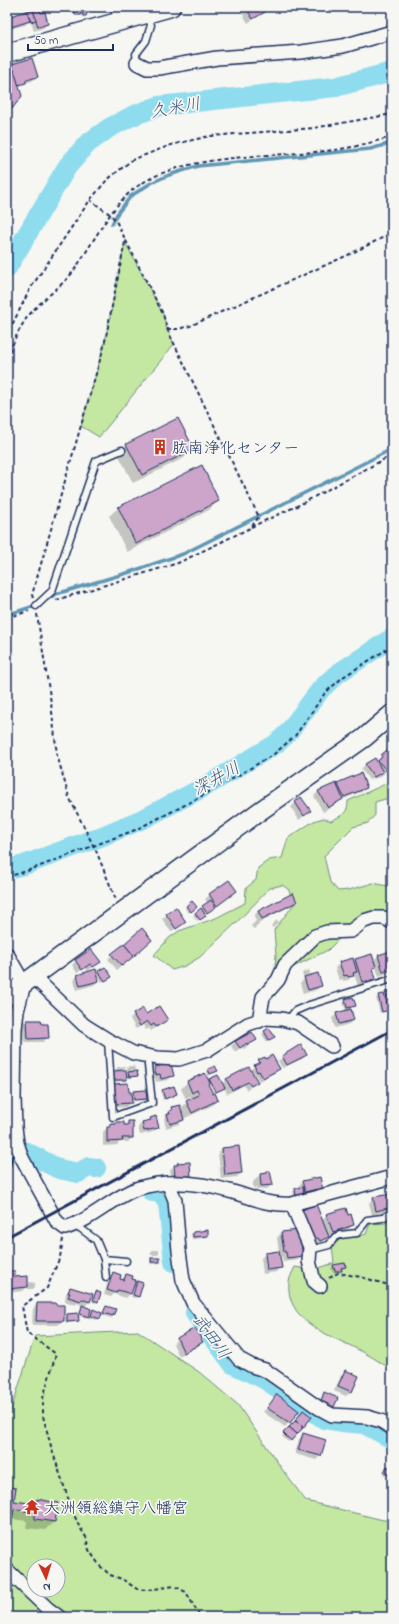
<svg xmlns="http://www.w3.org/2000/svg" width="399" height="1624" font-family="'Indie Flower','Klee One',sans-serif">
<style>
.green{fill:#c4e8a2;stroke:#708c80;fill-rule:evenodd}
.shadow{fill:#0003;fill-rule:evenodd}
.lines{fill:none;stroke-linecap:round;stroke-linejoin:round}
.stream{stroke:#6197b5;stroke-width:3.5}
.river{stroke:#8fdcef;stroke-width:20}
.building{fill:#cda4ca;stroke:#1b2f5e}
.lane-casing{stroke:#1b2f5e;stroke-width:9}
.street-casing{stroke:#1b2f5e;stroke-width:16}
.secondary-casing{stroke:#1b2f5e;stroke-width:21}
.path{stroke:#1b2f5e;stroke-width:2;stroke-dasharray:4 3;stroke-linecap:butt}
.lane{stroke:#f6f6f2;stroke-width:6}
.street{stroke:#f6f6f2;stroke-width:13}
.secondary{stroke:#f6f6f2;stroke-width:18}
.rail{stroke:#1b2f5e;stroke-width:3}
.labels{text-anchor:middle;stroke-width:3.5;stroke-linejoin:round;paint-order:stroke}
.poi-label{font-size:16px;fill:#1b2f5e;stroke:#f6f6f2;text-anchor:start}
.water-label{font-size:17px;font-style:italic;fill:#385a82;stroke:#f6f6f2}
</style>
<rect width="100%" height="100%" fill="#f6f6f2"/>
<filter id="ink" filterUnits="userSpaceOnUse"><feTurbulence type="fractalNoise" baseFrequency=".025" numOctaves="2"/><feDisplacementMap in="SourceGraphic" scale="8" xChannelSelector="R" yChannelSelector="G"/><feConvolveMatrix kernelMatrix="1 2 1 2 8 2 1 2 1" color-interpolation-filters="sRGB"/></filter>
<g filter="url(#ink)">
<!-- green -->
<g class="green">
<path d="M 125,242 L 163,314 L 167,329 L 174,344 L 99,437 L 81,426 L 104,346 Z"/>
<path d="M 392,781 L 392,797 L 375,802 L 375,815 L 368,823 L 353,827 L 324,856 L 330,882 L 338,891 L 349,890 L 373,883 L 392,887 L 392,917 L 347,931 L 328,950 L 283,972 L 275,965 L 276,956 L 274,930 L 295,903 L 288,889 L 282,885 L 270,888 L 237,922 L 200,957 L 185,966 L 172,970 L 154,955 L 169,938 L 179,931 L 216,918 L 245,903 L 246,888 L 256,880 L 258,868 L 269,860 L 282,858 L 288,838 L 314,821 L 323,818 L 331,821 C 342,815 348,814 348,801 Z"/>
<path d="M 392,1220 L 392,1370 C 380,1362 368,1354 355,1348 C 327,1334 285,1321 289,1281 C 290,1277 293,1271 295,1267 L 313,1270 L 334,1263 L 332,1246 L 343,1237 L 357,1237 L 366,1234 L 370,1224 L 386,1223 Z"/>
<path d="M 138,1331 L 199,1372 L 238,1405 L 284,1472 L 306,1501 L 383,1520 L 392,1520 L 392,1617 L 7,1617 L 7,1407 L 11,1410 L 35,1336 ZM 34,1566 L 58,1566 L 58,1590 L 34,1590 Z"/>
</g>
<!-- shadow -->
<g class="shadow">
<path d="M 29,7 L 38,7 L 41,15 L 47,24 L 43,28 L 34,31 L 31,22 L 29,23 L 28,22 L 25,25 L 7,30 L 7,19 L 28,12 L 27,9 Z"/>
<path d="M 75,7 L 89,7 L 85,15 L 82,17 L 81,14 L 80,15 L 80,14 L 73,14 L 73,9 Z"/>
<path d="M 261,7 L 264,11 L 248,23 L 239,8 Z"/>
<path d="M 7,66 L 37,76 L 32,81 L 25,83 L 18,88 L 21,96 L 7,112 Z"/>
<path d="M 127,445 L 193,449 L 184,458 L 133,483 L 118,454 Z"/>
<path d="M 201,466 L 218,501 L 209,510 L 127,552 L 109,516 L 118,508 Z"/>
<path d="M 392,747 L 392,766 L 380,777 L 369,780 L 361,769 L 366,764 L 377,764 L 378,762 L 377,760 Z"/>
<path d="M 338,783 L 366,788 L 361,792 L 341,800 L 323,812 L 314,796 L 319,791 Z"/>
<path d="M 301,798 L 310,811 L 299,820 L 291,807 Z"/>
<path d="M 236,891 L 204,915 L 197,921 L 193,915 L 208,904 L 205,899 L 210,895 Z"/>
<path d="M 296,902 L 291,906 L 258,923 L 259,924 L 254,929 L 251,926 L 256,921 L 254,916 L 258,911 Z"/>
<path d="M 187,906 L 194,909 L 188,913 L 185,908 Z"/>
<path d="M 167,915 L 184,922 L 171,932 L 162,919 Z"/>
<path d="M 277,920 L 279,922 L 273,928 L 271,926 Z"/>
<path d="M 147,944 L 117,970 L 108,959 L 112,955 Z"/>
<path d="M 390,952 L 392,957 L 391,972 L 379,976 L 375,966 L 372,969 L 375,978 L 370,983 L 358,986 L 354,974 L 348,980 L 343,981 L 343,979 L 339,980 L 335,968 L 340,963 L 353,962 L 356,960 L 373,961 L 378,956 Z"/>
<path d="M 76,961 L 99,962 L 88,971 L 85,968 L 77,973 L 72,965 Z"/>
<path d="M 309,970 L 310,973 L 306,978 L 321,986 L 316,990 L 303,994 L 300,983 L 307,976 L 303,977 L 302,973 Z"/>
<path d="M 99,972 L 109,978 L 102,982 L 97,974 L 98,980 L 94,985 L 76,990 L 73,980 L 78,976 L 97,974 Z"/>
<path d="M 392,991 L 392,1009 L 380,1013 L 376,998 Z"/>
<path d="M 353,998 L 355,1005 L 350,1008 L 353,1020 L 349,1024 L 335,1028 L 332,1018 L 337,1014 L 346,1011 L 343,1002 Z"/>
<path d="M 134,1015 L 146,1015 L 166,1020 L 151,1031 L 149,1028 L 146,1030 L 143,1025 L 136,1029 L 130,1019 Z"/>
<path d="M 23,1021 L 25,1021 L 25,1024 L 28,1021 L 48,1037 L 43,1042 L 24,1042 L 23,1031 L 21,1031 L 21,1023 Z"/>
<path d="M 269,1029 L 273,1037 L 267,1042 L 262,1034 Z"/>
<path d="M 256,1039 L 244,1049 L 242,1047 L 235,1052 L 231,1046 L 236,1042 Z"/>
<path d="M 306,1055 L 302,1059 L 282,1068 L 278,1061 L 283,1057 Z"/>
<path d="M 259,1061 L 278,1069 L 274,1073 L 259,1081 L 255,1074 L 253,1076 L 257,1082 L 246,1090 L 244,1085 L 227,1094 L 224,1087 L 214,1093 L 217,1100 L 211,1106 L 185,1118 L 179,1124 L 166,1128 L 164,1119 L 167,1112 L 172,1108 L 180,1109 L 187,1102 L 192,1100 L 190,1096 L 186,1099 L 181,1089 L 187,1082 L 204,1074 L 208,1081 L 210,1080 L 222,1084 L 226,1080 L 250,1071 ZM 209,1083 L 215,1095 L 213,1096 L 207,1084 Z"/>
<path d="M 125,1066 L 125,1076 L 129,1072 L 128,1072 L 127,1068 L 129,1066 L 134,1066 L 135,1070 L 132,1073 L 137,1075 L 135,1077 L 126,1078 L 124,1081 L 112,1082 L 112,1074 L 116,1072 L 116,1069 L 118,1067 Z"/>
<path d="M 155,1068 L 173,1076 L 168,1080 L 156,1082 L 155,1078 L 152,1079 L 151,1073 Z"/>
<path d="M 7,1069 L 8,1069 L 9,1078 L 7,1079 Z"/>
<path d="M 208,1070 L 216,1071 L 208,1076 L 207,1072 Z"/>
<path d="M 114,1085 L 130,1095 L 134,1092 L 146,1098 L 144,1100 L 131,1101 L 126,1107 L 111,1108 L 110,1090 Z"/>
<path d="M 163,1091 L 176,1094 L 163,1100 L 161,1093 Z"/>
<path d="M 151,1119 L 158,1127 L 153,1132 L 140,1135 L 138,1127 L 142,1123 L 148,1121 Z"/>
<path d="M 128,1122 L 132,1137 L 128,1142 L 120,1142 L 117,1145 L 103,1146 L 103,1132 L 107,1128 L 116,1123 L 123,1123 L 123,1126 L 125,1126 Z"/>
<path d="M 222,1149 L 241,1173 L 237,1177 L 221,1179 L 218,1153 Z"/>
<path d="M 189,1163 L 173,1167 L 176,1183 L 173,1183 L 170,1170 L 174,1166 L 178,1164 Z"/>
<path d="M 267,1172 L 272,1185 L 267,1189 L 256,1190 L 256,1188 L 253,1188 L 253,1182 L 260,1175 L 265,1175 Z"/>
<path d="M 303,1182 L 322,1190 L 294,1198 L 293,1191 L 299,1189 L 298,1186 Z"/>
<path d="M 392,1197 L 392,1210 L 372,1215 L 369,1203 L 374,1198 Z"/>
<path d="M 327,1215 L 347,1216 L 353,1224 L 349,1229 L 328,1236 L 321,1243 L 313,1247 L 300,1237 L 302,1255 L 298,1260 L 283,1262 L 282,1256 L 279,1256 L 280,1267 L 276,1272 L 263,1274 L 261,1258 L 265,1254 L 279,1252 L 277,1238 L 281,1233 L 297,1231 L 321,1220 Z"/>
<path d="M 193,1232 L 207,1236 L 205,1238 L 192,1239 L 191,1234 Z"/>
<path d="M 153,1250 L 159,1250 L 159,1254 L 157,1255 L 151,1255 L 151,1252 Z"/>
<path d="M 152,1259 L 159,1259 L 159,1262 L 157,1264 L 150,1264 Z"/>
<path d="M 344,1264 L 345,1267 L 343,1269 L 340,1270 L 339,1272 L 333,1273 L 331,1268 L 333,1266 Z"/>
<path d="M 7,1272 L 13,1278 L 27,1285 L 30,1282 L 35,1283 L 35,1287 L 33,1289 L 28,1289 L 28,1286 L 23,1291 L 7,1293 Z"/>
<path d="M 114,1273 L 121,1280 L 126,1275 L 130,1294 L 126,1298 L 114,1294 L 111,1297 L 104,1295 L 109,1278 Z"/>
<path d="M 137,1282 L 138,1296 L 136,1298 L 131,1297 L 135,1287 L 133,1286 Z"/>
<path d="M 70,1288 L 89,1302 L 84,1307 L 88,1316 L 86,1318 L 78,1316 L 81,1309 L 84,1306 L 77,1303 L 75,1305 L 65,1301 L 66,1293 Z"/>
<path d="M 96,1292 L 97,1301 L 95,1303 L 92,1302 Z"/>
<path d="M 37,1304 L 63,1321 L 58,1325 L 32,1325 L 33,1309 Z"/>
<path d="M 106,1307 L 113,1316 L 111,1318 L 101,1315 L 97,1320 L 89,1318 L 93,1310 L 102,1314 Z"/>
<path d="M 77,1314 L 78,1320 L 76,1322 L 66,1323 L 65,1317 L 67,1315 Z"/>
<path d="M 194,1329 L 202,1342 L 197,1347 L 179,1356 L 173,1344 L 177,1339 Z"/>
<path d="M 345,1371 L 357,1376 L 351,1392 L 346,1396 L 334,1391 L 341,1376 Z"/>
<path d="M 324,1393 L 333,1406 L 331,1408 L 319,1403 Z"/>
<path d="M 277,1396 L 298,1412 L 285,1427 L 263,1412 Z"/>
<path d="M 303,1412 L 310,1417 L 288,1442 L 282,1436 Z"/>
<path d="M 304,1434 L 325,1440 L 320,1456 L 316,1460 L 295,1454 L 299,1439 Z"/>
<path d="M 387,1467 L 392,1470 L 392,1474 L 389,1477 L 383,1474 Z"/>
<path d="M 7,1488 L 13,1502 L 33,1505 L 37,1500 L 54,1522 L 45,1530 L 26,1528 L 27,1521 L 11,1519 L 7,1523 Z"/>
</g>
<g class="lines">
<!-- stream -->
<g class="stream">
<path d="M 112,224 L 117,214 L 131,196 L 151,183 L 169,175 L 198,166 L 370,149 L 392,143"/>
<path d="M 46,600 L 56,594 L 127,573 L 183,554 L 392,449"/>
<path d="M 7,615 L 37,605"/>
</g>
<!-- river -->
<g class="river">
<path d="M 7,268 L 67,167 L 87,144 L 109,128 L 132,116 L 159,106 L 335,87 L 392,72"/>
<path d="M 7,869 L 24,865 L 100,837 L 145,818 L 206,786 L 276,744 L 287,734 L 321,689 L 337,674 L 392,638"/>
<path d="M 7,1151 L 26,1152 L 59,1169 L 78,1173 L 89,1167 L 96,1168"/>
<path d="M 152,1192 L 160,1192 L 168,1203 L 174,1262"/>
<path d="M 195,1313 L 233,1364 L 264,1379 L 324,1419 L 341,1422 L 364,1424 L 392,1439"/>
</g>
</g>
<!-- building -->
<g class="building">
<path d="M 32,7 L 39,7 L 41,13 L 45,12 L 48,24 L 38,27 Z"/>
<path d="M 75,7 L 80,7 L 81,15 L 75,15 Z"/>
<path d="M 82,7 L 90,7 L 86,16 L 83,16 Z"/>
<path d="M 245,7 L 262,7 L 265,12 L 253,19 Z"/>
<path d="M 33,9 L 36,20 L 31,22 L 27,11 Z"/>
<path d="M 27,11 L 30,21 L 11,27 L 7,17 Z"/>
<path d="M 32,58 L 38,77 L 26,80 L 26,83 L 18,85 L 12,64 Z"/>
<path d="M 12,64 L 22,96 L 12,109 L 7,93 L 7,65 Z"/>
<path d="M 178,418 L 194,449 L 142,475 L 126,444 Z"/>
<path d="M 202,465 L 219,501 L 136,544 L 118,507 Z"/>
<path d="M 392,746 L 392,767 L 387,771 L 378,761 L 382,757 L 381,755 Z"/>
<path d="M 375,758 L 383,772 L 374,777 L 365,764 Z"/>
<path d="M 361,773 L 367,788 L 344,797 L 337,783 Z"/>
<path d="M 336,783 L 343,799 L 328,808 L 318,791 Z"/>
<path d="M 301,797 L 311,811 L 304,816 L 295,802 Z"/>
<path d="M 229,880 L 237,891 L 217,906 L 209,894 Z"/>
<path d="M 293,893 L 297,902 L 262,919 L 258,911 Z"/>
<path d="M 211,900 L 216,907 L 207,913 L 202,906 Z"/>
<path d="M 192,901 L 197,907 L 191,912 L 186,906 Z"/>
<path d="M 176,907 L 186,922 L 176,929 L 166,914 Z"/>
<path d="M 201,908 L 206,916 L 200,920 L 195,913 Z"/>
<path d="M 142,928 L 152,940 L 134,956 L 124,944 Z"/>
<path d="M 124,944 L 134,956 L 122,966 L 111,954 Z"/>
<path d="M 91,949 L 101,962 L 93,967 L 90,964 L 82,970 L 75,960 Z"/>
<path d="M 391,951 L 392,969 L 383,972 L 378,955 Z"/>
<path d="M 372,954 L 376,967 L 373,968 L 376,979 L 362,982 L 355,959 Z"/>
<path d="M 353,958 L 357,972 L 353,973 L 354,976 L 348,977 L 347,975 L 344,976 L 339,962 Z"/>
<path d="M 105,967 L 112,977 L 105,981 L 98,971 Z"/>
<path d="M 96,969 L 99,981 L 80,986 L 77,975 Z"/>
<path d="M 318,973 L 322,986 L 308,990 L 304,977 Z"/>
<path d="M 392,990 L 392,1006 L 390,1007 L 385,992 Z"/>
<path d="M 384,994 L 389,1010 L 382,1012 L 378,995 Z"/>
<path d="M 353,997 L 356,1006 L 347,1008 L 345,999 Z"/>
<path d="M 159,1006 L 168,1020 L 156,1027 L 154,1024 L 151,1026 L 147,1021 L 140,1026 L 133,1014 L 143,1008 L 146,1014 Z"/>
<path d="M 351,1009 L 354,1020 L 339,1024 L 336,1013 Z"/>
<path d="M 27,1020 L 41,1020 L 42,1024 L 48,1024 L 49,1038 L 28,1039 Z"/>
<path d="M 269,1028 L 275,1037 L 269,1040 L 264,1031 Z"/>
<path d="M 252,1032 L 257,1040 L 248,1045 L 247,1043 L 240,1048 L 235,1041 Z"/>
<path d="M 301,1044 L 307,1055 L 287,1065 L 282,1056 Z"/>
<path d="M 272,1055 L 280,1069 L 263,1078 L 259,1071 L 257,1072 L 254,1065 L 260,1062 L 258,1060 L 265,1057 L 266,1059 Z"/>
<path d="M 171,1064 L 174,1076 L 161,1079 L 160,1074 L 156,1075 L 154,1067 Z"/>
<path d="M 215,1066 L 218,1071 L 210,1074 L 208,1069 Z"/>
<path d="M 249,1067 L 258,1082 L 251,1086 L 248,1082 L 232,1090 L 226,1079 Z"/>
<path d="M 126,1070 L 127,1080 L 114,1080 L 113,1071 Z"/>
<path d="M 137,1071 L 138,1076 L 129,1077 L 128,1072 Z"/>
<path d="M 205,1073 L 210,1083 L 208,1084 L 213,1094 L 215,1093 L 218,1100 L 192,1113 L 186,1101 L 199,1095 L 197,1090 L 192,1093 L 187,1081 Z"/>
<path d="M 218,1075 L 225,1088 L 216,1092 L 209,1079 Z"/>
<path d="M 128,1083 L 129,1092 L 131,1092 L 132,1103 L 115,1104 L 114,1084 Z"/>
<path d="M 174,1086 L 177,1094 L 165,1099 L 162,1090 Z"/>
<path d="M 146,1090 L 147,1099 L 134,1100 L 133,1091 Z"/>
<path d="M 180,1105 L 184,1120 L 170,1124 L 167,1114 L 170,1114 L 169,1111 L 172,1110 L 171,1107 Z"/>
<path d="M 156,1116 L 159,1128 L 144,1131 L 142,1122 L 151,1120 L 150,1118 Z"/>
<path d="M 128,1121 L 133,1121 L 133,1138 L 122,1138 L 123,1141 L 107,1142 L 107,1127 L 110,1127 L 110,1124 L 116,1124 L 116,1122 L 124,1122 L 124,1125 L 128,1125 Z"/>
<path d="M 239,1146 L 242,1173 L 225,1175 L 222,1148 Z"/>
<path d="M 190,1162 L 191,1178 L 175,1177 L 174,1165 L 178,1165 L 177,1163 Z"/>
<path d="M 266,1171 L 270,1171 L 273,1185 L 261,1186 L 260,1174 L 267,1173 Z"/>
<path d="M 320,1177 L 323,1190 L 318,1191 L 317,1189 L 305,1192 L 302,1181 Z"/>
<path d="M 303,1187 L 304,1196 L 296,1197 L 295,1188 Z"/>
<path d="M 391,1194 L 392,1207 L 376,1211 L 373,1197 Z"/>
<path d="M 316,1204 L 329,1237 L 320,1241 L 318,1238 L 311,1240 L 298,1212 Z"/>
<path d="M 346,1208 L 348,1215 L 351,1214 L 354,1225 L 333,1232 L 326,1214 Z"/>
<path d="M 208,1230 L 208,1236 L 193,1237 L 193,1232 Z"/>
<path d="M 299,1230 L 303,1256 L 287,1258 L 286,1252 L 284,1252 L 281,1232 Z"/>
<path d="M 279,1251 L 282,1268 L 267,1270 L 265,1253 Z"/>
<rect x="151" y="1258" width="9" height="4"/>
<path d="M 345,1263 L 346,1267 L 341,1268 L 342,1271 L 335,1271 L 333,1265 Z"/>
<path d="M 7,1271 L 15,1271 L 14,1277 L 28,1276 L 28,1287 L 7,1289 Z"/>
<path d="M 113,1272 L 121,1275 L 120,1279 L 124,1280 L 126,1274 L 133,1276 L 132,1279 L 136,1280 L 131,1294 L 118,1290 L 116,1293 L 107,1290 Z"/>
<path d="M 137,1281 L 143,1283 L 139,1297 L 133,1295 Z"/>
<path d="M 70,1287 L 93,1294 L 90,1302 L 82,1299 L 81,1301 L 68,1297 L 70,1293 L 68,1293 Z"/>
<path d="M 96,1291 L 101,1293 L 98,1302 L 93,1300 Z"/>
<path d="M 37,1303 L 56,1303 L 56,1305 L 64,1305 L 64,1321 L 36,1321 Z"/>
<path d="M 82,1305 L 91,1309 L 89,1317 L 80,1314 Z"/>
<path d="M 106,1306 L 116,1309 L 113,1316 L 103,1313 Z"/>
<path d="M 93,1309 L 102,1313 L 100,1319 L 91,1316 Z"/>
<path d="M 78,1313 L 79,1321 L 67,1322 L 67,1314 Z"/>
<path d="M 195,1328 L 203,1342 L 184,1353 L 177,1338 Z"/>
<path d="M 345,1370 L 359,1376 L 352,1392 L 338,1386 Z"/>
<path d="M 324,1392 L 338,1398 L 334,1407 L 321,1401 Z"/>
<path d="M 277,1394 L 299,1411 L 290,1423 L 267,1408 Z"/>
<path d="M 303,1410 L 312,1417 L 302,1429 L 302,1425 L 295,1421 Z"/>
<path d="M 295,1421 L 302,1425 L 302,1429 L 297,1434 L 289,1427 Z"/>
<path d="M 289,1427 L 297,1434 L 291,1441 L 283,1433 Z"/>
<path d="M 303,1433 L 326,1440 L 321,1456 L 298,1450 Z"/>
<path d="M 387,1466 L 392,1469 L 392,1476 L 384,1472 Z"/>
<path d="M 7,1487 L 16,1488 L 14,1501 L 36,1504 L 37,1499 L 58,1503 L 55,1522 L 35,1519 L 35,1513 L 14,1509 L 12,1520 L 7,1519 Z"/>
</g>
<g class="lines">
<!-- lane casing -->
<g class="lane-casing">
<g id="lane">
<path d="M 137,63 L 136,54 L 146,41 L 151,25 L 148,15"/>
<path d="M 36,606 L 52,591 L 96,461 L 122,450"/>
<path d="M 287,1021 L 295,1011 L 309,1005 L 392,979"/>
<path d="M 108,1040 L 113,1117 L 152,1103 L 147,1056"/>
<path d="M 7,1164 L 12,1138"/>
<path d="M 76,1225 L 96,1240 L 104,1259 L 106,1277"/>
<path d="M 310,1250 L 329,1245 L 335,1237 L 340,1235 L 357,1233 L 367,1220 L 382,1218 L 392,1213"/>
<path d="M 104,1259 L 126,1261"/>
<path d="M 7,1366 L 7,1391"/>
</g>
</g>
<!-- street casing -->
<g class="street-casing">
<g id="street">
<path d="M 118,7 L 120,21"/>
<path d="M 137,63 L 147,68 L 159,68 L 217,58 L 301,52 L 343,46 L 392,32"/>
<path d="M 7,954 L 24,984 L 17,1011 L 15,1029 L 14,1098 L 15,1127 L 17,1143 L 22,1158 L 57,1222 L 65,1228 C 89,1221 108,1202 131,1191 C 142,1186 155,1184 167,1183 C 188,1182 212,1186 233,1192 C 253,1198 271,1206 292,1204 L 392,1177"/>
<path d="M 34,977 L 84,1025 L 108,1040 L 133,1053 L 157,1058 L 179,1059 L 207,1050 L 248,1024 L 266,1018 L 282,1019 L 298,1023 L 332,1046"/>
<path d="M 259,1021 L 263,997 L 278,980 L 285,965 L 315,936 L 327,932 L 351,931 L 364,921 L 374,918 L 384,918 L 392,922"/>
<path d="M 168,1183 L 175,1200 L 179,1251 L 183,1280 L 193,1303 L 239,1359 L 252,1366 L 265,1370 L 319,1408 L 332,1415 L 367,1417 L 381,1421 L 392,1428"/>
<path d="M 292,1204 L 310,1247 L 309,1261 L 314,1281 L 320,1286"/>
<path d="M 7,1570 L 48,1609 L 59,1617"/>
</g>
</g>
<!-- secondary casing -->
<g class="secondary-casing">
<g id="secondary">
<path d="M 7,53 L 171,7"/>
<path d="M 7,996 L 260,811 L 364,738 L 392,714"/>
</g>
</g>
<!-- path -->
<g class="path">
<path d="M 167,329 L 178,329 L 190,326 L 348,255 L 392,233"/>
<path d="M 7,337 L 12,325 L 30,289 L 90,200 L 107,180 L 132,160 L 171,145 L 210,136 L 314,128 L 392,114"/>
<path d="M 7,358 C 13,344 19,327 29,315 C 41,300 59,289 72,273 C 91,247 105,216 128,194 C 173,151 274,158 333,150 C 353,148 372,142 392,137"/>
<path d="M 251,527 L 299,505 L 392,455"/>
<path d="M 33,598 L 32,595 L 104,346 L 125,242"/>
<path d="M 56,600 L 178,563 L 250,528 L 259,517 L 167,329 L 163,314 L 116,221 L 111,215 L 90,200"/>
<path d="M 37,614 L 51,703 L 57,755 L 69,797 L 97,853 L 116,900"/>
<path d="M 7,618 L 29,611"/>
<path d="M 7,877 L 27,871 L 135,830 L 187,804 L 234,778 L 274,754 L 295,736 L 325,693 L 343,677 L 392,646"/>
<path d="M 63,1239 L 60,1257 L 47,1288 L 22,1306 L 27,1333 L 56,1354 L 43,1398 L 43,1416 L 52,1450 L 72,1510 L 79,1526 L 86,1537 L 89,1550 L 100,1566 L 110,1575 L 122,1579 L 137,1589 L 148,1590 L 174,1586 L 186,1592 L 200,1617"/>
<path d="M 329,1278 L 338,1273 L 361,1277 L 392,1286"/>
</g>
<!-- lane -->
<use href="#lane" class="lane"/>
<!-- street -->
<use href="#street" class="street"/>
<!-- secondary -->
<use href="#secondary" class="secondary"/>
<!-- rail -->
<path class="rail" d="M 7,1237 L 392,1030"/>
</g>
</g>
<!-- icons -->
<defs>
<g id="building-bare" transform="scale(1.2)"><path d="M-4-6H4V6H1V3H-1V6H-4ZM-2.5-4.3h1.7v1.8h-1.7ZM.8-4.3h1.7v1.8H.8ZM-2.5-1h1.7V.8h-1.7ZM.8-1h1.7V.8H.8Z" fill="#c8321e" stroke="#f6f6f2" stroke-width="2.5" paint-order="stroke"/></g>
<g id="temple-bare" transform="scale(1.2)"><path d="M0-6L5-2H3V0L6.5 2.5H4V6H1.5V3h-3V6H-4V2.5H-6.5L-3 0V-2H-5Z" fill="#c8321e" stroke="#f6f6f2" stroke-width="2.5" paint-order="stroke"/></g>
</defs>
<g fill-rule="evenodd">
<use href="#building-bare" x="160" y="447"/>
<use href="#temple-bare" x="32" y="1507"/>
</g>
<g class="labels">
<!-- poi labels -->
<g class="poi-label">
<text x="172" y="453">肱南浄化センター</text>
<text x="44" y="1513">大洲領総鎮守八幡宮</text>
</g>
<!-- water labels -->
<g class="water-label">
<text transform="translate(175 107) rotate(-10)" y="6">久米川</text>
<text transform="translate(216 778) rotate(-29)" y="6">深井川</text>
<text transform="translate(212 1336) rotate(54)" y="6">武田川</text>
</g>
</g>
<!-- margin -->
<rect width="399" height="1624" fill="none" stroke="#f6f6f2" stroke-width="24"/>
<rect x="12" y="12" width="375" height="1600" fill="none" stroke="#1b2f5e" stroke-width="1.5" filter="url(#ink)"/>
<!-- north arrow -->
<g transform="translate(46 1578) rotate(176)"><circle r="19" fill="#f6f6f2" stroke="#9ea6b7"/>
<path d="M0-3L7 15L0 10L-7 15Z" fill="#c8321e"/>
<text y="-6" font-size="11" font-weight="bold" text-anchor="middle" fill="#1b2f5e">N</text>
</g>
<!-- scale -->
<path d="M28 44v6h85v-6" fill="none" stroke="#1b2f5e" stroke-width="2"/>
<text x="34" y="44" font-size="12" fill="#1b2f5e" stroke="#f6f6f2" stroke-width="3" paint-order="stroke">50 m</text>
</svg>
